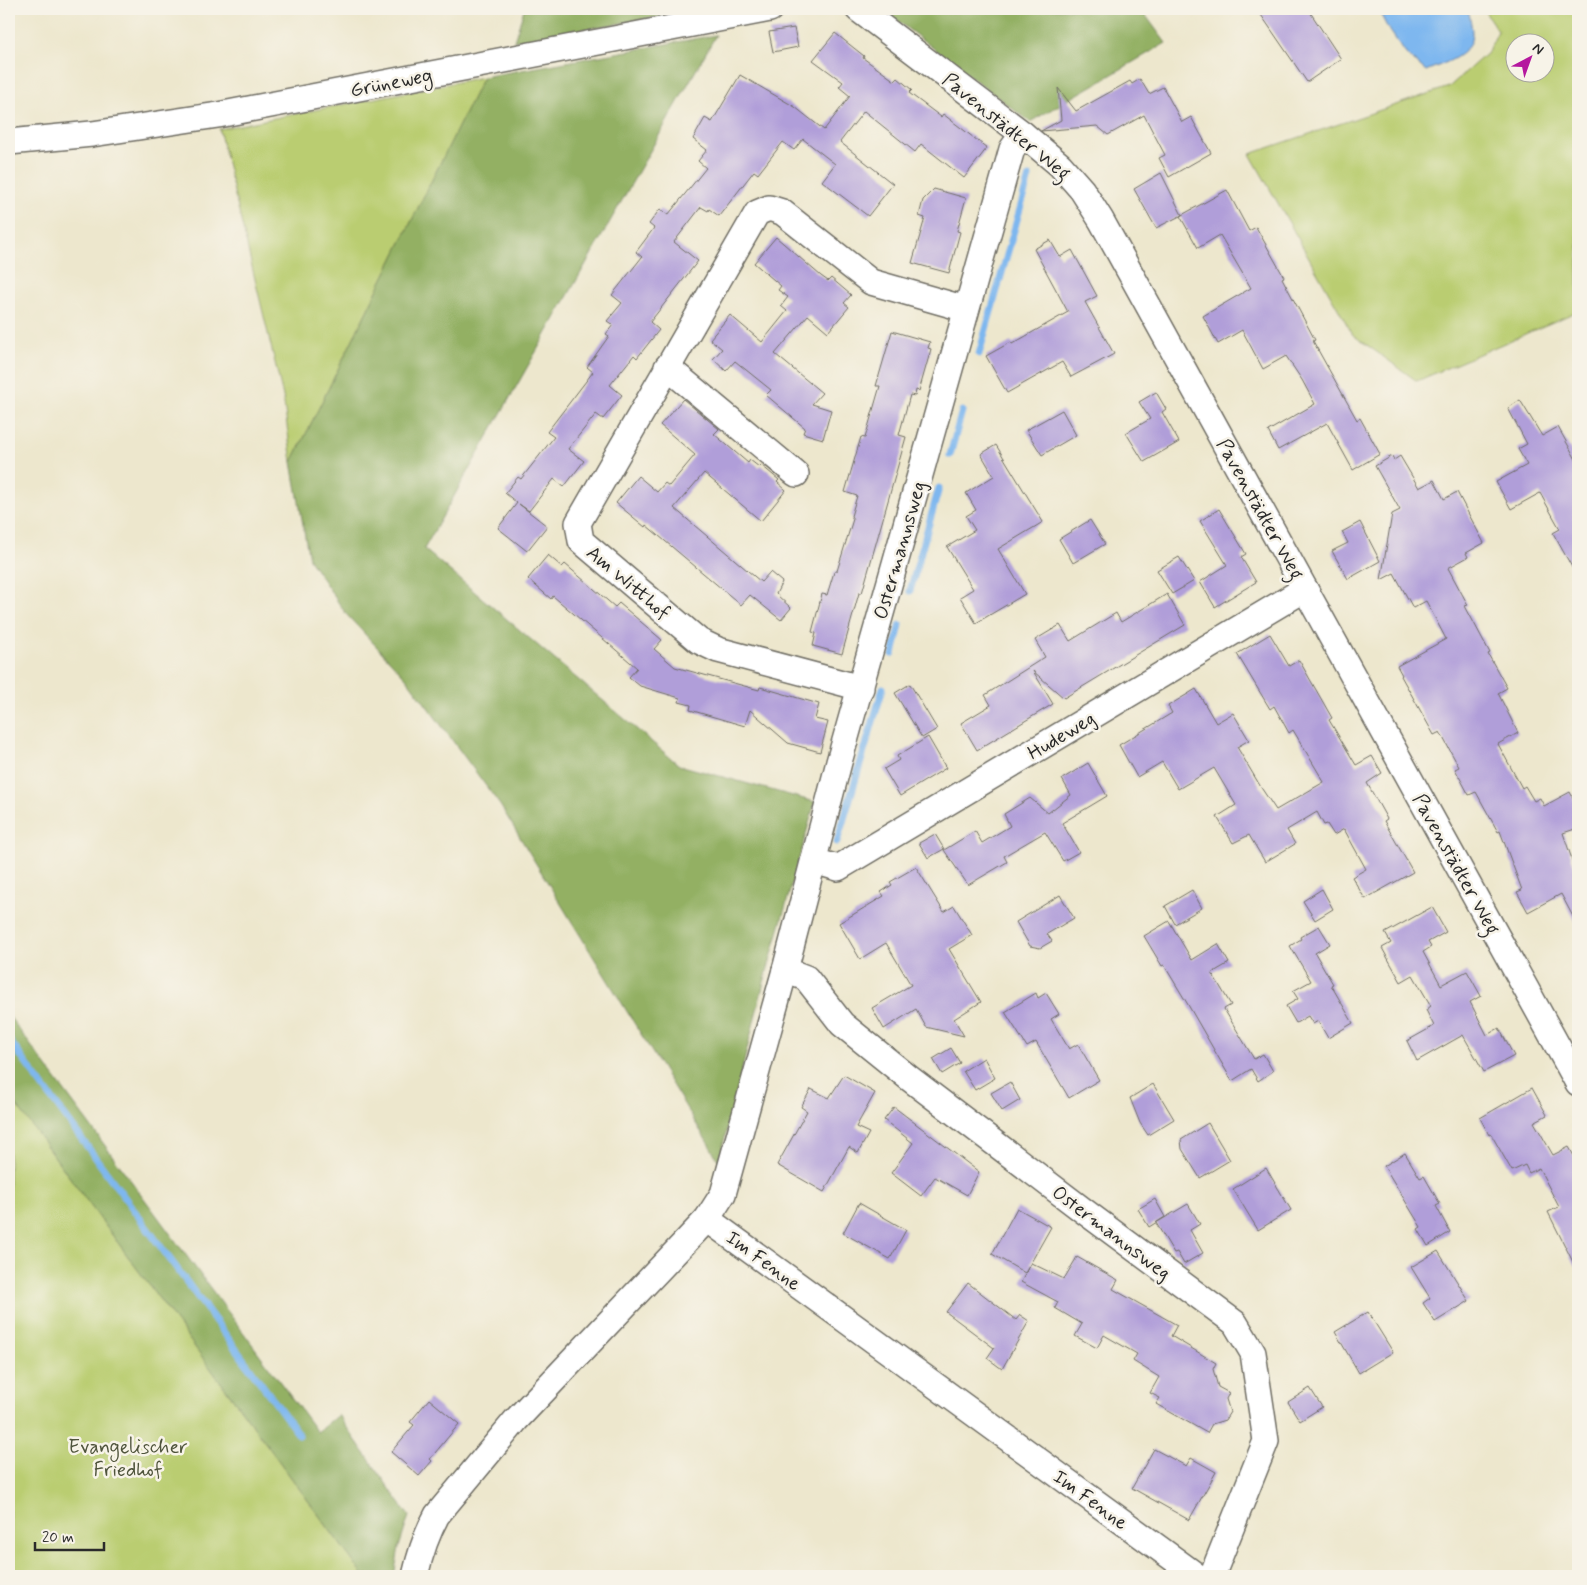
<svg xmlns="http://www.w3.org/2000/svg" width="1587" height="1585" font-family="Mynerve,sans-serif">
<style>
.green{fill:#bacd71;stroke:#727c4e;fill-rule:evenodd}
.forest{fill:#93b063;stroke:#5f6e47}
.water{fill:#7eb7ef;stroke:#54718d}
.lines{fill:none;stroke-linecap:round;stroke-linejoin:round}
.stream{stroke:#7eb7ef;stroke-width:7}
.building{fill:#b09ed9}
.minor-casing{stroke:#6f6d64;stroke-width:28}
.minor{stroke:#fff;stroke-width:25}
.labels{text-anchor:middle;stroke-width:5;stroke-linejoin:round;paint-order:stroke}
.street-label{font-size:20px;fill:#2b2b2b;stroke:#f7f3e8}
.park-label{font-size:20px;fill:#4f543c;stroke:#f7f3e8}
</style>
<rect width="100%" height="100%" fill="#f7f3e8"/>
<filter id="ink" filterUnits="userSpaceOnUse"><feTurbulence type="fractalNoise" baseFrequency=".02" numOctaves="2"/><feDisplacementMap in="SourceGraphic" scale="10" xChannelSelector="R" yChannelSelector="G"/><feConvolveMatrix kernelMatrix="1 2 1 2 8 2 1 2 1" color-interpolation-filters="sRGB"/></filter>
<filter id="wash" filterUnits="userSpaceOnUse"><feTurbulence type="fractalNoise" baseFrequency=".0096" numOctaves="4" result="noise"/><feDisplacementMap in="SourceGraphic" scale="20" xChannelSelector="R" yChannelSelector="G"/><feGaussianBlur stdDeviation="1.12" result="paint"/><feColorMatrix in="noise" values="0 0 0 0 0 0 0 0 0 0 0 0 0 0 0 0 0 1.4 0 .05"/><feComposite in="paint" operator="in"/></filter>
<g filter="url(#wash)">
<rect width="100%" height="100%" fill="#ede7cd"/>
<!-- green -->
<g class="green">
<path d="M 1483,9 L 1578,9 L 1578,311 L 1417,381 L 1353,335 L 1250,154 L 1449,87 L 1488,52 L 1498,31 ZM 1514,42 L 1544,42 L 1544,72 L 1514,72 Z"/>
<path d="M 483,77 L 292,462 L 283,396 L 219,129 Z"/>
<path d="M 9,1095 L 346,1552 L 364,1576 L 9,1576 Z"/>
</g>
<!-- forest -->
<g class="forest">
<path d="M 524,9 L 706,9 L 514,41 Z"/>
<path d="M 882,9 L 1141,9 L 1166,43 L 1030,122 Z"/>
<path d="M 716,35 L 424,549 L 679,765 L 815,802 L 763,986 L 719,1161 L 500,805 L 407,679 L 346,614 L 309,559 L 292,462 L 483,77 Z"/>
<path d="M 9,1016 L 317,1432 L 338,1415 L 409,1516 L 399,1547 L 394,1576 L 363,1575 L 9,1095 Z"/>
</g>
<!-- water -->
<path class="water" d="M 1378,9 L 1466,9 C 1470,13 1470,18 1471,24 C 1478,55 1448,61 1426,71 L 1406,54 L 1386,25 Z"/>
<g class="lines">
<!-- stream -->
<g class="stream">
<path d="M 979,354 L 1029,177"/>
<path d="M 950,455 L 962,411"/>
<path d="M 910,591 L 939,488"/>
<path d="M 893,654 L 900,625"/>
<path d="M 837,842 L 883,688"/>
<path d="M 9,1040 L 299,1435"/>
</g>
</g>
<g id="blocks">
<!-- building -->
<g class="building">
<path d="M 1257,9 L 1308,9 L 1341,59 L 1307,82 Z"/>
<path d="M 794,28 L 798,47 L 773,52 L 769,32 Z"/>
<path d="M 835,33 L 864,56 L 863,58 L 895,81 L 898,78 L 912,90 L 909,93 L 941,117 L 943,114 L 987,148 L 964,178 L 921,144 L 915,152 L 864,111 L 840,142 L 893,184 L 868,216 L 822,181 L 835,164 L 803,139 L 794,150 L 783,142 L 758,174 L 754,171 L 719,216 L 709,209 L 708,211 L 701,207 L 674,242 L 698,261 L 650,322 L 659,330 L 637,358 L 634,355 L 610,385 L 622,395 L 603,419 L 596,414 L 568,449 L 584,461 L 564,487 L 554,479 L 529,511 L 519,504 L 547,526 L 527,551 L 498,528 L 517,503 L 505,493 L 518,477 L 521,479 L 554,437 L 547,432 L 593,372 L 587,367 L 609,336 L 606,334 L 613,325 L 607,321 L 622,303 L 612,295 L 642,257 L 636,252 L 654,228 L 649,224 L 660,209 L 668,215 L 706,168 L 698,161 L 707,150 L 693,139 L 705,118 L 712,122 L 740,75 L 795,107 L 824,130 L 850,96 L 839,87 L 843,82 L 813,60 Z"/>
<path d="M 1140,79 L 1149,94 L 1163,87 L 1182,122 L 1191,117 L 1211,153 L 1169,177 L 1159,158 L 1165,155 L 1144,115 L 1108,135 L 1097,126 L 1041,131 L 1061,120 L 1058,88 L 1076,111 L 1130,81 L 1132,84 Z"/>
<path d="M 1161,173 L 1182,215 L 1156,228 L 1134,189 Z"/>
<path d="M 934,189 L 966,198 L 957,231 L 960,232 L 949,273 L 912,263 L 925,218 L 919,216 L 923,200 Z"/>
<path d="M 1227,190 L 1249,231 L 1256,227 L 1284,277 L 1282,278 L 1315,340 L 1313,341 L 1357,420 L 1360,418 L 1380,454 L 1353,470 L 1327,423 L 1278,450 L 1268,431 L 1315,404 L 1302,380 L 1286,356 L 1263,369 L 1242,330 L 1218,344 L 1203,316 L 1251,288 L 1220,235 L 1198,248 L 1180,216 Z"/>
<path d="M 776,237 L 821,276 L 828,281 L 831,278 L 851,295 L 844,303 L 849,307 L 828,332 L 808,315 L 775,354 L 822,393 L 812,404 L 831,410 L 823,439 L 803,433 L 805,428 L 766,395 L 771,390 L 735,361 L 726,371 L 713,359 L 722,349 L 710,339 L 730,315 L 762,342 L 787,311 L 781,306 L 788,297 L 778,290 L 781,286 L 754,263 Z"/>
<path d="M 1050,240 L 1060,257 L 1072,250 L 1097,296 L 1085,302 L 1114,354 L 1071,377 L 1062,362 L 1007,393 L 986,356 L 1011,342 L 1012,344 L 1068,312 L 1034,249 Z"/>
<path d="M 892,331 L 930,342 L 928,348 L 931,349 L 919,391 L 916,390 L 915,396 L 910,395 L 899,435 L 906,437 L 862,593 L 859,593 L 842,654 L 813,646 L 816,633 L 812,632 L 822,594 L 827,595 L 834,572 L 837,571 L 853,519 L 851,516 L 857,496 L 845,492 L 861,437 L 865,438 L 880,386 L 876,386 Z"/>
<path d="M 1156,392 L 1166,409 L 1162,412 L 1179,442 L 1144,462 L 1126,433 L 1150,419 L 1139,402 Z"/>
<path d="M 683,399 L 719,429 L 714,434 L 748,463 L 750,460 L 759,467 L 761,465 L 779,480 L 777,482 L 786,490 L 761,521 L 704,473 L 674,508 L 761,582 L 770,572 L 782,582 L 776,594 L 791,608 L 781,620 L 750,595 L 741,605 L 646,525 L 645,527 L 616,503 L 638,476 L 657,492 L 665,483 L 669,486 L 695,455 L 660,425 Z"/>
<path d="M 1520,400 L 1542,436 L 1558,427 L 1578,463 L 1578,578 L 1553,533 L 1560,529 L 1540,493 L 1511,509 L 1496,482 L 1527,465 L 1518,449 L 1527,444 L 1508,408 Z"/>
<path d="M 1062,410 L 1076,435 L 1042,455 L 1026,430 Z"/>
<path d="M 996,445 L 1043,522 L 998,549 L 1025,594 L 976,623 L 960,597 L 973,589 L 947,547 L 975,530 L 966,516 L 976,510 L 966,493 L 994,476 L 981,454 Z"/>
<path d="M 1392,456 L 1394,460 L 1400,456 L 1419,488 L 1434,480 L 1444,499 L 1457,492 L 1484,543 L 1466,553 L 1468,557 L 1448,568 L 1468,605 L 1465,606 L 1490,653 L 1488,654 L 1507,688 L 1498,693 L 1518,733 L 1498,744 L 1522,788 L 1525,786 L 1534,801 L 1540,798 L 1544,806 L 1570,792 L 1578,807 L 1578,828 L 1563,833 L 1578,877 L 1578,926 L 1561,894 L 1528,912 L 1517,892 L 1522,890 L 1500,831 L 1498,832 L 1476,792 L 1469,795 L 1455,769 L 1459,767 L 1440,732 L 1434,735 L 1401,676 L 1402,675 L 1397,666 L 1446,639 L 1426,601 L 1413,608 L 1394,573 L 1381,580 L 1392,514 L 1400,510 L 1375,466 Z"/>
<path d="M 1219,509 L 1246,554 L 1241,557 L 1256,582 L 1215,607 L 1200,582 L 1227,565 L 1200,521 Z"/>
<path d="M 1090,520 L 1105,544 L 1073,563 L 1059,539 Z"/>
<path d="M 1360,522 L 1380,561 L 1348,579 L 1332,551 L 1348,543 L 1342,532 Z"/>
<path d="M 548,555 L 562,567 L 565,564 L 615,607 L 619,603 L 662,640 L 654,649 L 675,667 L 759,690 L 760,687 L 819,704 L 815,719 L 828,722 L 820,752 L 788,743 L 750,710 L 745,726 L 690,710 L 691,705 L 679,702 L 680,698 L 640,686 L 629,677 L 637,668 L 553,596 L 551,599 L 528,579 Z"/>
<path d="M 1179,557 L 1194,581 L 1172,594 L 1157,570 Z"/>
<path d="M 1167,594 L 1185,625 L 1064,698 L 1033,671 L 1053,704 L 977,750 L 961,723 L 991,705 L 985,695 L 1045,657 L 1035,640 L 1060,625 L 1070,641 L 1116,613 L 1121,622 Z"/>
<path d="M 1270,634 L 1289,666 L 1299,660 L 1332,718 L 1329,720 L 1356,765 L 1372,756 L 1382,773 L 1367,783 L 1387,819 L 1384,821 L 1413,872 L 1365,899 L 1352,877 L 1366,869 L 1344,829 L 1334,835 L 1327,824 L 1324,825 L 1317,812 L 1287,830 L 1295,844 L 1265,862 L 1249,835 L 1233,843 L 1217,817 L 1236,805 L 1214,768 L 1178,789 L 1162,762 L 1137,777 L 1119,745 L 1172,713 L 1168,706 L 1196,689 L 1216,723 L 1233,713 L 1249,740 L 1237,747 L 1262,789 L 1276,810 L 1324,782 L 1293,730 L 1289,733 L 1274,706 L 1270,709 L 1237,654 Z"/>
<path d="M 910,684 L 937,729 L 922,738 L 895,693 Z"/>
<path d="M 928,737 L 946,768 L 900,796 L 884,769 L 899,760 L 897,756 Z"/>
<path d="M 1088,763 L 1107,796 L 1062,823 L 1079,852 L 1063,861 L 1045,832 L 1004,856 L 1007,862 L 968,885 L 944,850 L 975,831 L 982,843 L 1010,826 L 1004,814 L 1030,798 L 1048,813 L 1071,795 L 1062,779 Z"/>
<path d="M 935,834 L 944,849 L 928,858 L 919,843 Z"/>
<path d="M 916,867 L 944,912 L 954,906 L 972,935 L 949,949 L 981,1002 L 954,1019 L 964,1036 L 926,1027 L 916,1009 L 884,1029 L 872,1008 L 911,985 L 886,943 L 860,959 L 839,923 L 884,896 L 881,892 L 892,885 L 890,882 Z"/>
<path d="M 1322,889 L 1333,909 L 1315,920 L 1303,901 Z"/>
<path d="M 1192,890 L 1202,908 L 1175,924 L 1165,906 Z"/>
<path d="M 1060,895 L 1074,918 L 1047,934 L 1052,941 L 1040,948 L 1030,946 L 1016,922 Z"/>
<path d="M 1432,907 L 1446,932 L 1428,942 L 1431,947 L 1423,952 L 1441,985 L 1467,971 L 1481,996 L 1470,1002 L 1487,1035 L 1499,1028 L 1514,1056 L 1484,1072 L 1463,1035 L 1417,1061 L 1407,1041 L 1434,1026 L 1426,1010 L 1431,1006 L 1413,975 L 1401,982 L 1382,948 L 1391,943 L 1385,933 Z"/>
<path d="M 1169,921 L 1192,960 L 1218,944 L 1229,963 L 1212,973 L 1231,1005 L 1224,1009 L 1254,1059 L 1263,1054 L 1273,1071 L 1258,1081 L 1251,1069 L 1232,1081 L 1187,1003 L 1164,965 L 1162,966 L 1144,936 Z"/>
<path d="M 1319,926 L 1330,944 L 1315,953 L 1333,984 L 1331,985 L 1353,1023 L 1328,1038 L 1318,1021 L 1313,1024 L 1308,1016 L 1296,1023 L 1286,1006 L 1298,999 L 1293,991 L 1311,981 L 1290,946 L 1301,939 L 1300,937 Z"/>
<path d="M 1036,993 L 1038,998 L 1046,993 L 1059,1014 L 1051,1019 L 1069,1049 L 1078,1044 L 1099,1080 L 1069,1098 L 1036,1042 L 1027,1047 L 1005,1012 Z"/>
<path d="M 951,1048 L 960,1063 L 942,1074 L 933,1059 Z"/>
<path d="M 984,1058 L 995,1078 L 975,1090 L 963,1071 Z"/>
<path d="M 844,1075 L 875,1093 L 856,1127 L 869,1133 L 858,1153 L 849,1147 L 824,1192 L 777,1165 L 807,1111 L 801,1107 L 811,1089 L 829,1098 Z"/>
<path d="M 1010,1082 L 1020,1100 L 1002,1111 L 991,1093 Z"/>
<path d="M 1153,1084 L 1174,1119 L 1148,1135 L 1140,1123 L 1130,1098 Z"/>
<path d="M 1532,1088 L 1547,1115 L 1534,1122 L 1553,1155 L 1569,1147 L 1578,1163 L 1578,1272 L 1548,1212 L 1559,1207 L 1539,1168 L 1529,1173 L 1525,1165 L 1512,1171 L 1491,1134 L 1489,1135 L 1480,1118 Z"/>
<path d="M 894,1107 L 979,1172 L 967,1195 L 935,1177 L 921,1196 L 891,1173 L 913,1143 L 884,1120 Z"/>
<path d="M 1208,1123 L 1230,1160 L 1200,1178 L 1182,1149 L 1181,1140 Z"/>
<path d="M 1405,1153 L 1420,1178 L 1424,1176 L 1440,1204 L 1436,1206 L 1450,1232 L 1428,1246 L 1418,1229 L 1421,1227 L 1384,1166 Z"/>
<path d="M 1266,1168 L 1291,1210 L 1258,1230 L 1233,1189 Z"/>
<path d="M 1155,1199 L 1165,1217 L 1149,1227 L 1138,1209 Z"/>
<path d="M 859,1203 L 906,1230 L 890,1259 L 843,1233 Z"/>
<path d="M 1188,1204 L 1200,1224 L 1190,1230 L 1203,1253 L 1184,1264 L 1177,1252 L 1174,1253 L 1156,1223 Z"/>
<path d="M 1017,1208 L 1051,1227 L 1025,1273 L 992,1254 Z"/>
<path d="M 1438,1251 L 1469,1301 L 1435,1322 L 1423,1303 L 1430,1298 L 1411,1267 Z"/>
<path d="M 1077,1257 L 1118,1280 L 1113,1289 L 1177,1325 L 1171,1336 L 1216,1363 L 1213,1369 L 1218,1387 L 1229,1393 L 1226,1399 L 1230,1412 L 1225,1420 L 1212,1424 L 1207,1433 L 1156,1404 L 1160,1398 L 1150,1393 L 1159,1377 L 1133,1361 L 1137,1354 L 1104,1335 L 1097,1348 L 1075,1336 L 1082,1324 L 1055,1308 L 1058,1302 L 1021,1282 L 1031,1263 L 1064,1279 Z"/>
<path d="M 968,1283 L 1016,1320 L 1020,1315 L 1029,1321 L 1002,1369 L 987,1358 L 994,1348 L 946,1312 Z"/>
<path d="M 1368,1312 L 1393,1352 L 1359,1373 L 1335,1332 Z"/>
<path d="M 1310,1388 L 1322,1407 L 1300,1421 L 1288,1402 Z"/>
<path d="M 429,1399 L 459,1424 L 430,1459 L 432,1461 L 419,1476 L 391,1452 L 414,1425 L 410,1422 Z"/>
<path d="M 1154,1449 L 1186,1466 L 1191,1458 L 1216,1472 L 1189,1520 L 1132,1488 Z"/>
</g>
</g>
</g>
<g filter="url(#ink)">
<use href="#blocks" fill-opacity="0" stroke="#6f6d64" stroke-width="1"/>
<g class="lines">
<!-- minor casing -->
<g class="minor-casing">
<g id="minor">
<path d="M 858,9 L 1023,134 L 1060,165 L 1082,190 L 1101,220 L 1578,1083"/>
<path d="M 9,142 L 92,134 L 218,115 L 770,9"/>
<path d="M 667,367 L 796,474"/>
<path d="M 861,688 L 718,650 L 699,641 L 581,541 L 578,523 L 757,213 L 769,208 L 782,212 L 871,282 L 966,309"/>
<path d="M 814,861 L 838,868 L 1305,589"/>
<path d="M 785,970 L 806,978 L 842,1024 L 909,1078 L 1084,1211 L 1235,1323 L 1253,1353 L 1266,1441 L 1212,1576"/>
<path d="M 707,1219 L 1197,1576"/>
<path d="M 415,1576 C 420,1554 426,1535 437,1515 L 516,1420 L 707,1219 L 723,1194 L 785,970 L 839,762 L 1012,149 L 1023,134"/>
</g>
</g>
<!-- minor -->
<use href="#minor" class="minor"/>
</g>
</g>
<g class="labels">
<!-- street labels -->
<g class="street-label">
<text transform="translate(391 82) rotate(-11)" y="7">Grüneweg</text>
<text transform="translate(1007 126) rotate(39)" y="7">Pavenstädter Weg</text>
<text transform="translate(1261 509) rotate(61)" y="7">Pavenstädter Weg</text>
<text transform="translate(899 550) rotate(-74)" y="7">Ostermannsweg</text>
<text transform="translate(629 582) rotate(40)" y="7">Am Witthof</text>
<text transform="translate(1061 735) rotate(-31)" y="7">Hudeweg</text>
<text transform="translate(1457 864) rotate(61)" y="7">Pavenstädter Weg</text>
<text transform="translate(1112 1232) rotate(37)" y="7">Ostermannsweg</text>
<text transform="translate(764 1260) rotate(36)" y="7">Im Fenne</text>
<text transform="translate(1091 1499) rotate(36)" y="7">Im Fenne</text>
</g>
<!-- park labels -->
<g class="park-label">
<text x="128" y="1453">Evangelischer<tspan x="128" dy="23">Friedhof</tspan></text>
</g>
</g>
<!-- margin -->
<rect width="1587" height="1585" fill="none" stroke="#f7f3e8" stroke-width="30"/>
<!-- north arrow -->
<g transform="translate(1530 58) rotate(41)"><circle r="24" fill="#f7f3e8" stroke="#a5a39c"/>
<path d="M0-4L9 19L0 12L-9 19Z" fill="#b5179e"/>
<text y="-8" font-size="14" font-weight="bold" text-anchor="middle" fill="#2b2b2b">N</text>
</g>
<!-- scale -->
<path d="M35 1542v8h69v-8" fill="none" stroke="#2b2b2b" stroke-width="2.5"/>
<text x="42" y="1542" font-size="15" fill="#2b2b2b" stroke="#f7f3e8" stroke-width="4" paint-order="stroke">20 m</text>
</svg>
